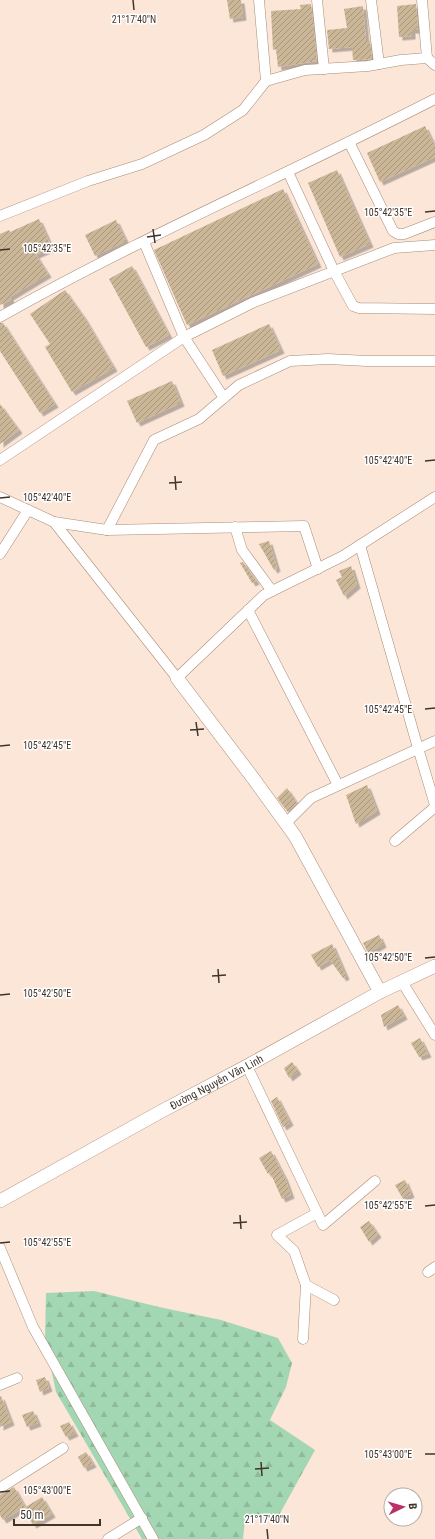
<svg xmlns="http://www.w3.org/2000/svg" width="435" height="1539" font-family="'Roboto Condensed',sans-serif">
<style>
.forest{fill:url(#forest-firs)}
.building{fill:url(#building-hatch);filter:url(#shadow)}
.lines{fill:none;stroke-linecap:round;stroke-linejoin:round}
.minor-casing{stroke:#aa8c76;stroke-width:11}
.tertiary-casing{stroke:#aa8c76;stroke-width:14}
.minor{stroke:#fff;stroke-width:10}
.tertiary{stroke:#fff;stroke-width:13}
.ticks{fill:none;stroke:#41342b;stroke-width:1.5}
.labels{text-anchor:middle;stroke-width:3;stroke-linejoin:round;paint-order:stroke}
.street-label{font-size:11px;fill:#41342b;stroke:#fff}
.ticks-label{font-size:10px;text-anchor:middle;fill:#41342b;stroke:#fff;stroke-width:3;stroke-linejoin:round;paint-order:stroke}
</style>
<defs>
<pattern id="forest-firs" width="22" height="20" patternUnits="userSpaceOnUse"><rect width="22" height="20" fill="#a3d7b3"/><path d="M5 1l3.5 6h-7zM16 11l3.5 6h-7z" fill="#8eb99a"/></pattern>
<pattern id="building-hatch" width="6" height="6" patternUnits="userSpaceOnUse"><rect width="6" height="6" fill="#cbb798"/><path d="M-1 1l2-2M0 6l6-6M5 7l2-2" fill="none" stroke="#a6967c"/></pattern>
<filter id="shadow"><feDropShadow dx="3.5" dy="3.5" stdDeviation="0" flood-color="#0004"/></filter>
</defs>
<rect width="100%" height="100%" fill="#fbe6d8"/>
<!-- forest -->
<path class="forest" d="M 94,1291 L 159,1307 L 221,1320 L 278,1338 L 292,1363 L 286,1387 L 270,1420 L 315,1450 L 278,1517 L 245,1518 L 243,1539 L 142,1539 L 56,1392 L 45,1340 L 46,1293 Z"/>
<!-- building -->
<g class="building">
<path d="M 227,0 L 241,0 L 243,17 L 230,19 Z"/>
<path d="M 311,4 L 317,61 L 278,67 L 276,49 L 273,50 L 271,11 L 301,9 L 300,5 Z"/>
<path d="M 416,4 L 418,30 L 412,30 L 412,36 L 399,37 L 397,6 Z"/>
<path d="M 363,6 L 366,41 L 370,41 L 372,59 L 353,60 L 352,47 L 329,49 L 327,30 L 347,28 L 344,9 Z"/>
<path d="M 425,126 L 435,147 L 435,157 L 380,182 L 367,153 Z"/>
<path d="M 337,170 L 370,244 L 340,257 L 308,183 Z"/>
<path d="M 283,189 L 318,264 L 187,325 L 154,250 Z"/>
<path d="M 39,219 L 52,248 L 36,255 L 48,274 L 10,297 L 11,300 L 0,305 L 0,234 L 9,230 L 10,232 Z"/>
<path d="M 116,220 L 126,241 L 95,256 L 85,235 Z"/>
<path d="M 132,266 L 169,335 L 146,347 L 109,279 Z"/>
<path d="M 65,290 L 84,317 L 114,368 L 72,392 L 45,347 L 50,344 L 30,314 Z"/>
<path d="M 0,323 L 3,323 L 55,404 L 40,413 L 0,351 Z"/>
<path d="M 269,324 L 281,350 L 223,376 L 212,350 Z"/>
<path d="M 172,381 L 181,403 L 137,423 L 127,401 Z"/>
<path d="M 0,404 L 19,430 L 0,444 Z"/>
<path d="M 269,541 L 277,568 L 274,570 L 259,544 Z"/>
<path d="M 243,562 L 256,581 L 252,583 L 240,563 Z"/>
<path d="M 351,566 L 357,585 L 344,596 L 336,580 L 342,577 L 339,571 Z"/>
<path d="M 367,785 L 377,811 L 356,824 L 346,795 Z"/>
<path d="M 287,788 L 297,803 L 288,812 L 277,798 Z"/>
<path d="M 379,935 L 383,944 L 368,953 L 363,943 Z"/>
<path d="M 332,944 L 346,976 L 343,978 L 330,960 L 318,967 L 311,955 Z"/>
<path d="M 398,1005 L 404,1016 L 384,1027 L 381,1015 Z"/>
<path d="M 420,1038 L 428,1054 L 419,1057 L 411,1043 Z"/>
<path d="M 292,1062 L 298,1071 L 289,1078 L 284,1068 Z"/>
<path d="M 277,1097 L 290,1122 L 283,1127 L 271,1101 Z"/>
<path d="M 271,1151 L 285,1178 L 291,1195 L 282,1199 L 270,1172 L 268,1174 L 259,1158 Z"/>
<path d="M 405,1180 L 411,1194 L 403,1199 L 395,1185 Z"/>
<path d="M 369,1221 L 378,1234 L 369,1242 L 360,1227 Z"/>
<path d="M 45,1377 L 49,1388 L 40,1392 L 36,1380 Z"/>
<path d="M 1,1396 L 11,1422 L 0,1427 L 0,1397 Z"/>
<path d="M 33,1411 L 38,1423 L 27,1427 L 22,1415 Z"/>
<path d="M 69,1422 L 75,1433 L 66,1437 L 60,1426 Z"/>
<path d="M 86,1452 L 93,1464 L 84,1468 L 78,1457 Z"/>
<path d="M 14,1487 L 25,1507 L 3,1520 L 0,1515 L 0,1495 Z"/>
<path d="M 42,1497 L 52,1514 L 33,1525 L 24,1508 Z"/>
</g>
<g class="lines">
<!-- minor casing -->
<g class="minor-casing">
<g id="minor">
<path d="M 259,0 L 266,81"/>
<path d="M 317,0 L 324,69"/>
<path d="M 371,0 L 379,64"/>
<path d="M 422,0 L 427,58"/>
<path d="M 349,142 L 393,231 L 398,234 L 404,234 L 435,222"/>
<path d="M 288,172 L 334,271 L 353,306 L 359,308 L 435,309"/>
<path d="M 0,216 L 88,181 L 142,164 L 204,135 L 243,110 L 266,81 L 305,70 L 368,66 L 401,60 L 427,58 L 435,65"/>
<path d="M 144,242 L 184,337 L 224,398"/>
<path d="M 0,317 C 141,237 291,173 435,99"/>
<path d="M 0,460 L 184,337 L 252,303 L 394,248 L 435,245"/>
<path d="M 0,497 L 54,522 L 177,678 L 264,595 L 343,556 L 435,497"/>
<path d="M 54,522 L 107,530 L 304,526 L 318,569"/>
<path d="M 235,527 L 242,550 L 272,591"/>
<path d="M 107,530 L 154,440 L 199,419 L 239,385 L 290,361 L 328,359 L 367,361 L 435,361"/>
<path d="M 360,545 L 418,748 L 435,805"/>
<path d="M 0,554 L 28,510"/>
<path d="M 248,610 L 338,785"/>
<path d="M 286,823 L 311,798 L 435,741"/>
<path d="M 395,841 L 435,807"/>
<path d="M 402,982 L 435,1035"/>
<path d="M 247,1066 L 323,1225 L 375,1181"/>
<path d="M 0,1248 L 33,1327 L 153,1539"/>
<path d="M 428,1272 L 435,1267"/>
<path d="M 306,1285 L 334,1300"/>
<path d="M 303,1339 L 306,1285 L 294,1251 L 277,1235 L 317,1213"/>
<path d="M 0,1385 L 17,1378"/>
<path d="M 0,1488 L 63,1448"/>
<path d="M 108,1539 L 142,1518"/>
</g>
</g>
<!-- tertiary casing -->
<g class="tertiary-casing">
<g id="tertiary">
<path d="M 177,678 L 253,778 L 295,836 L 380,992"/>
<path id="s1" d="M 0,1201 L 160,1112 L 247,1066 L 380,992 L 435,966"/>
</g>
</g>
<!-- minor -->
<use href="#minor" class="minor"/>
<!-- tertiary -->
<use href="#tertiary" class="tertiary"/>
</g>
<!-- ticks -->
<path class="ticks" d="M 133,0 L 134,10M 425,212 L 435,211M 153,229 L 155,243M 147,237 L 161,235M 0,250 L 10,249M 425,461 L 435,460M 175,476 L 176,490M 169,483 L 182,482M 0,498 L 10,497M 425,709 L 435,708M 196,722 L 198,736M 190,730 L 204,729M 0,746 L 10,745M 425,958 L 435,957M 218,969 L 219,983M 212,976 L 226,975M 0,995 L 10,994M 425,1206 L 435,1205M 240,1215 L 241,1229M 233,1223 L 247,1222M 0,1243 L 10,1242M 425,1454 L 435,1454M 261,1462 L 262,1476M 255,1469 L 269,1468M 0,1492 L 10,1491M 267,1529 L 268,1539"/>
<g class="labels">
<!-- street labels -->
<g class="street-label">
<text dy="4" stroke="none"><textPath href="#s1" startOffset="247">Đường Nguyễn Văn Linh</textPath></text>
</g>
</g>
<g class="ticks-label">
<text x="134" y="23">21°17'40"N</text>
<text x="388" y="216">105°42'35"E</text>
<text x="47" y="252">105°42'35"E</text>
<text x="388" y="464">105°42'40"E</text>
<text x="47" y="501">105°42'40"E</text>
<text x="388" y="713">105°42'45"E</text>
<text x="47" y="749">105°42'45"E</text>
<text x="388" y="961">105°42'50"E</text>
<text x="47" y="997">105°42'50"E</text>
<text x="388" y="1209">105°42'55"E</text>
<text x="47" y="1246">105°42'55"E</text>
<text x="388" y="1458">105°43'00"E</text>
<text x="47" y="1494">105°43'00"E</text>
<text x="267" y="1523">21°17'40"N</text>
</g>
<!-- north arrow -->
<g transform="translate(403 1507) rotate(85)"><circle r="19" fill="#ffffff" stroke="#b3aeaa"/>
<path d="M0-3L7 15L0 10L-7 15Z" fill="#bc3067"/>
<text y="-6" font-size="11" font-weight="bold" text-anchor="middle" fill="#41342b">B</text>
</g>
<!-- scale -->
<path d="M14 1519v6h86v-6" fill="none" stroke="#41342b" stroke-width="2"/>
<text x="20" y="1519" font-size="12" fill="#41342b" stroke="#ffffff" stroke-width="3" paint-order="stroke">50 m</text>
</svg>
